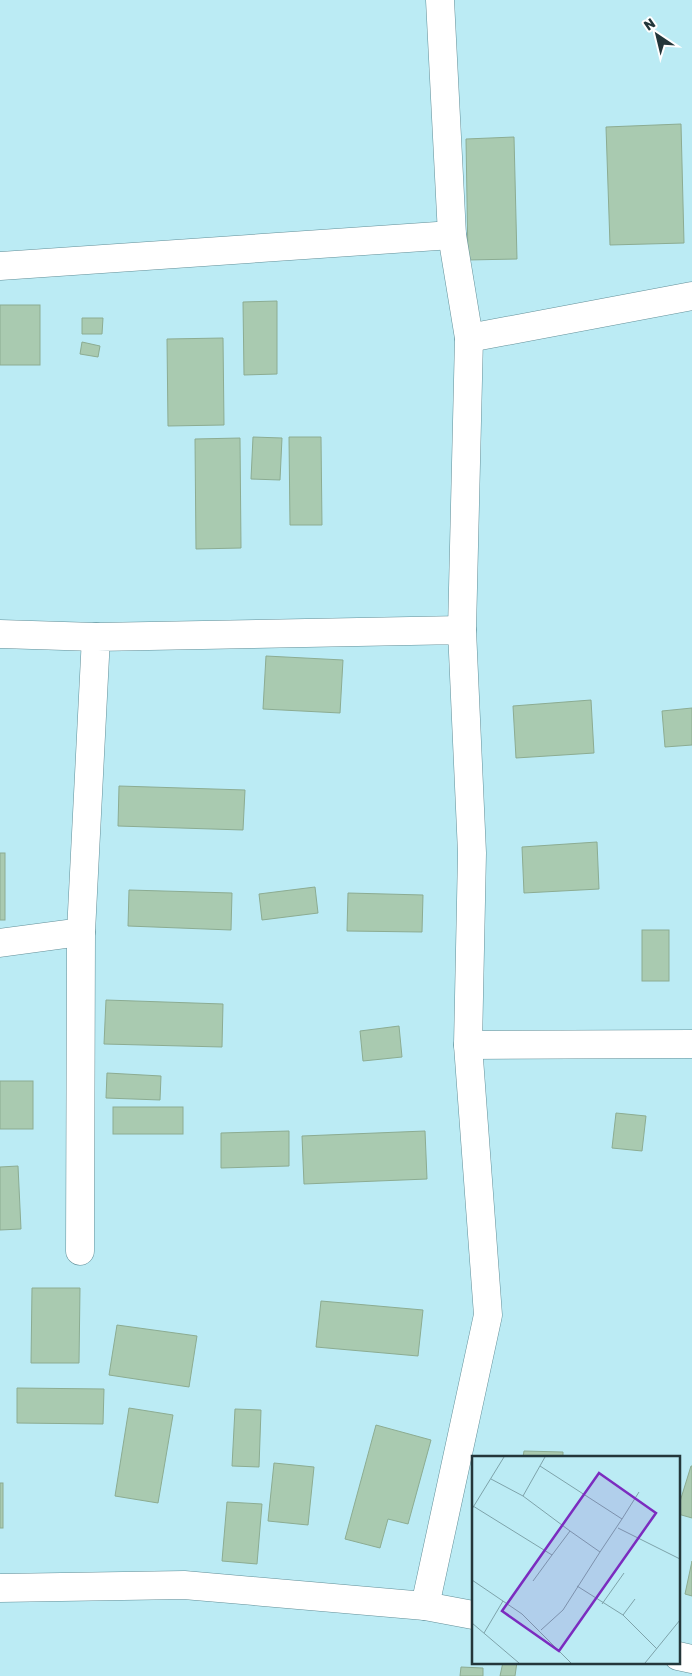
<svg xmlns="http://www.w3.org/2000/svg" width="692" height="1676" font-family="Rubik,sans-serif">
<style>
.building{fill:#a9cab0;stroke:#8cac92}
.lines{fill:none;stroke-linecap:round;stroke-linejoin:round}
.street-casing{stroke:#628f98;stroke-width:29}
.street{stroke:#fff;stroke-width:28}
.inset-road{fill:none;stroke:#7ea3aa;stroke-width:1}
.view{fill:#7b2cbf;fill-opacity:0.15;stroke:#7b2cbf;stroke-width:2.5}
.inset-edge{fill:none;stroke:#23363a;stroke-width:2.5}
</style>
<rect width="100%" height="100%" fill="#bbebf4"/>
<!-- building -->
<g class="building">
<path d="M 681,124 L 684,243 L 610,245 L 606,127 Z"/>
<path d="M 514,137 L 517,259 L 468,260 L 466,139 Z"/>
<path d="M 277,301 L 277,374 L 244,375 L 243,302 Z"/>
<rect x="0" y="305" width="40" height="60"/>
<path d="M 82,318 L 103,318 L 102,334 L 82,334 Z"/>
<path d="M 223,338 L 224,425 L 168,426 L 167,339 Z"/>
<path d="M 82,342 L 100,346 L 98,357 L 80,354 Z"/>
<path d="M 253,437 L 282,438 L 280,480 L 251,479 Z"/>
<path d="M 289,437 L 321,437 L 322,525 L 290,525 Z"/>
<path d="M 240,438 L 241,548 L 196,549 L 195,439 Z"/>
<path d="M 266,656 L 343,660 L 340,713 L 263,709 Z"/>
<path d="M 591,700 L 594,753 L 516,758 L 513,706 Z"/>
<path d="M 692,708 L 692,745 L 665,747 L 662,711 Z"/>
<path d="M 119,786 L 245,790 L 243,830 L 118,826 Z"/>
<path d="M 597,842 L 599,889 L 524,893 L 522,847 Z"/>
<rect x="0" y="853" width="5" height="67"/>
<path d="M 315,887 L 318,913 L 262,920 L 259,894 Z"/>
<path d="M 129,890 L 232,893 L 231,930 L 128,926 Z"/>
<path d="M 348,893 L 423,895 L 422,932 L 347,931 Z"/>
<rect x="642" y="930" width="27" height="51"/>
<path d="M 106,1000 L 223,1004 L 222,1047 L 104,1044 Z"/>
<path d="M 399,1026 L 402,1057 L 363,1061 L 360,1031 Z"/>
<path d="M 107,1073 L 161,1076 L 160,1100 L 106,1098 Z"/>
<rect x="0" y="1081" width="33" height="48"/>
<rect x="113" y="1107" width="70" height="27"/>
<path d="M 616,1113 L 646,1116 L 642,1151 L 612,1148 Z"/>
<path d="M 289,1131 L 289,1166 L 221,1168 L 221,1133 Z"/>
<path d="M 425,1131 L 427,1179 L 304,1184 L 302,1136 Z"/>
<path d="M 18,1166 L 21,1229 L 0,1230 L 0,1167 Z"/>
<path d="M 32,1288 L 80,1288 L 79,1363 L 31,1363 Z"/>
<path d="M 321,1301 L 423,1310 L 418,1356 L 316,1347 Z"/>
<path d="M 117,1325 L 197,1336 L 189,1387 L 109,1375 Z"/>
<path d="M 17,1388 L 104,1389 L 103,1424 L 17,1423 Z"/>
<path d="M 129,1408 L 173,1415 L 158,1503 L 115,1496 Z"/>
<path d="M 235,1409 L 261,1410 L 259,1467 L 232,1466 Z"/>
<path d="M 376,1425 L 431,1440 L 408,1524 L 388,1519 L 380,1548 L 345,1539 Z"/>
<path d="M 524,1451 L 563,1452 L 563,1457 L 523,1457 Z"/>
<path d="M 274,1463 L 314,1467 L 308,1525 L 268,1521 Z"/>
<path d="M 691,1466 L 692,1466 L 692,1518 L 678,1514 L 678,1508 Z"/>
<rect x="0" y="1483" width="3" height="45"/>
<path d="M 227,1502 L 262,1504 L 257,1564 L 222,1561 Z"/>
<path d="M 692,1561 L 692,1596 L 685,1594 Z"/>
<path d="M 503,1662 L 517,1662 L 515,1676 L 500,1676 Z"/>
<path d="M 461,1667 L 483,1668 L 483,1676 L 460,1676 Z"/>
</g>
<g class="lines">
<!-- street casing -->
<g class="street-casing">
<g id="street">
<path d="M 452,235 L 469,338 L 462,630"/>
<path d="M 0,266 L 452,235 L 440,0"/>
<path d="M 469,338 L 692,296"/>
<path d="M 0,634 L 96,637"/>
<path d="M 0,943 L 81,932 L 96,637 L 462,630 L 472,853 L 468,1045 L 488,1315 L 425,1606"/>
<path d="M 468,1045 L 692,1044"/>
<path d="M 80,1251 L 81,932"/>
<path d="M 0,1588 L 184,1585 L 425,1606 L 473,1615"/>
<path d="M 678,1656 L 692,1659"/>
</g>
</g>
<!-- street -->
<use href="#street" class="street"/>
</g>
<!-- overview -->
<g transform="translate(472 1456)">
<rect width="208" height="208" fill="#bbebf4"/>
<path class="inset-road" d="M 68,10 L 150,63 L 167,36M 19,23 L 51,40 L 73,1M 51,40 L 98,75M 1,50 L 80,99 L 98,75 L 128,96 L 91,154 L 69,174M 0,53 L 32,1M 146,72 L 208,103M 128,96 L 150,63M 0,124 L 50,158 L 99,207M 61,125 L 80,99M 105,130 L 151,159 L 185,193M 130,148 L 152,117M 151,159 L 163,143M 0,167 L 47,207M 12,177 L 31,145M 173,207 L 208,164"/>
<path class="view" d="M 127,17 L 184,57 L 87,195 L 30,155 Z"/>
<rect width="208" height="208" class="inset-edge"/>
</g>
<!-- north arrow -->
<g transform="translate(657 35) rotate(325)" stroke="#ffffff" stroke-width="4" paint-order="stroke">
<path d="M0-4L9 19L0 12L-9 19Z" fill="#23363a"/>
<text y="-8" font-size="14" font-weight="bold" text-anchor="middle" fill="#23363a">N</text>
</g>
</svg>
